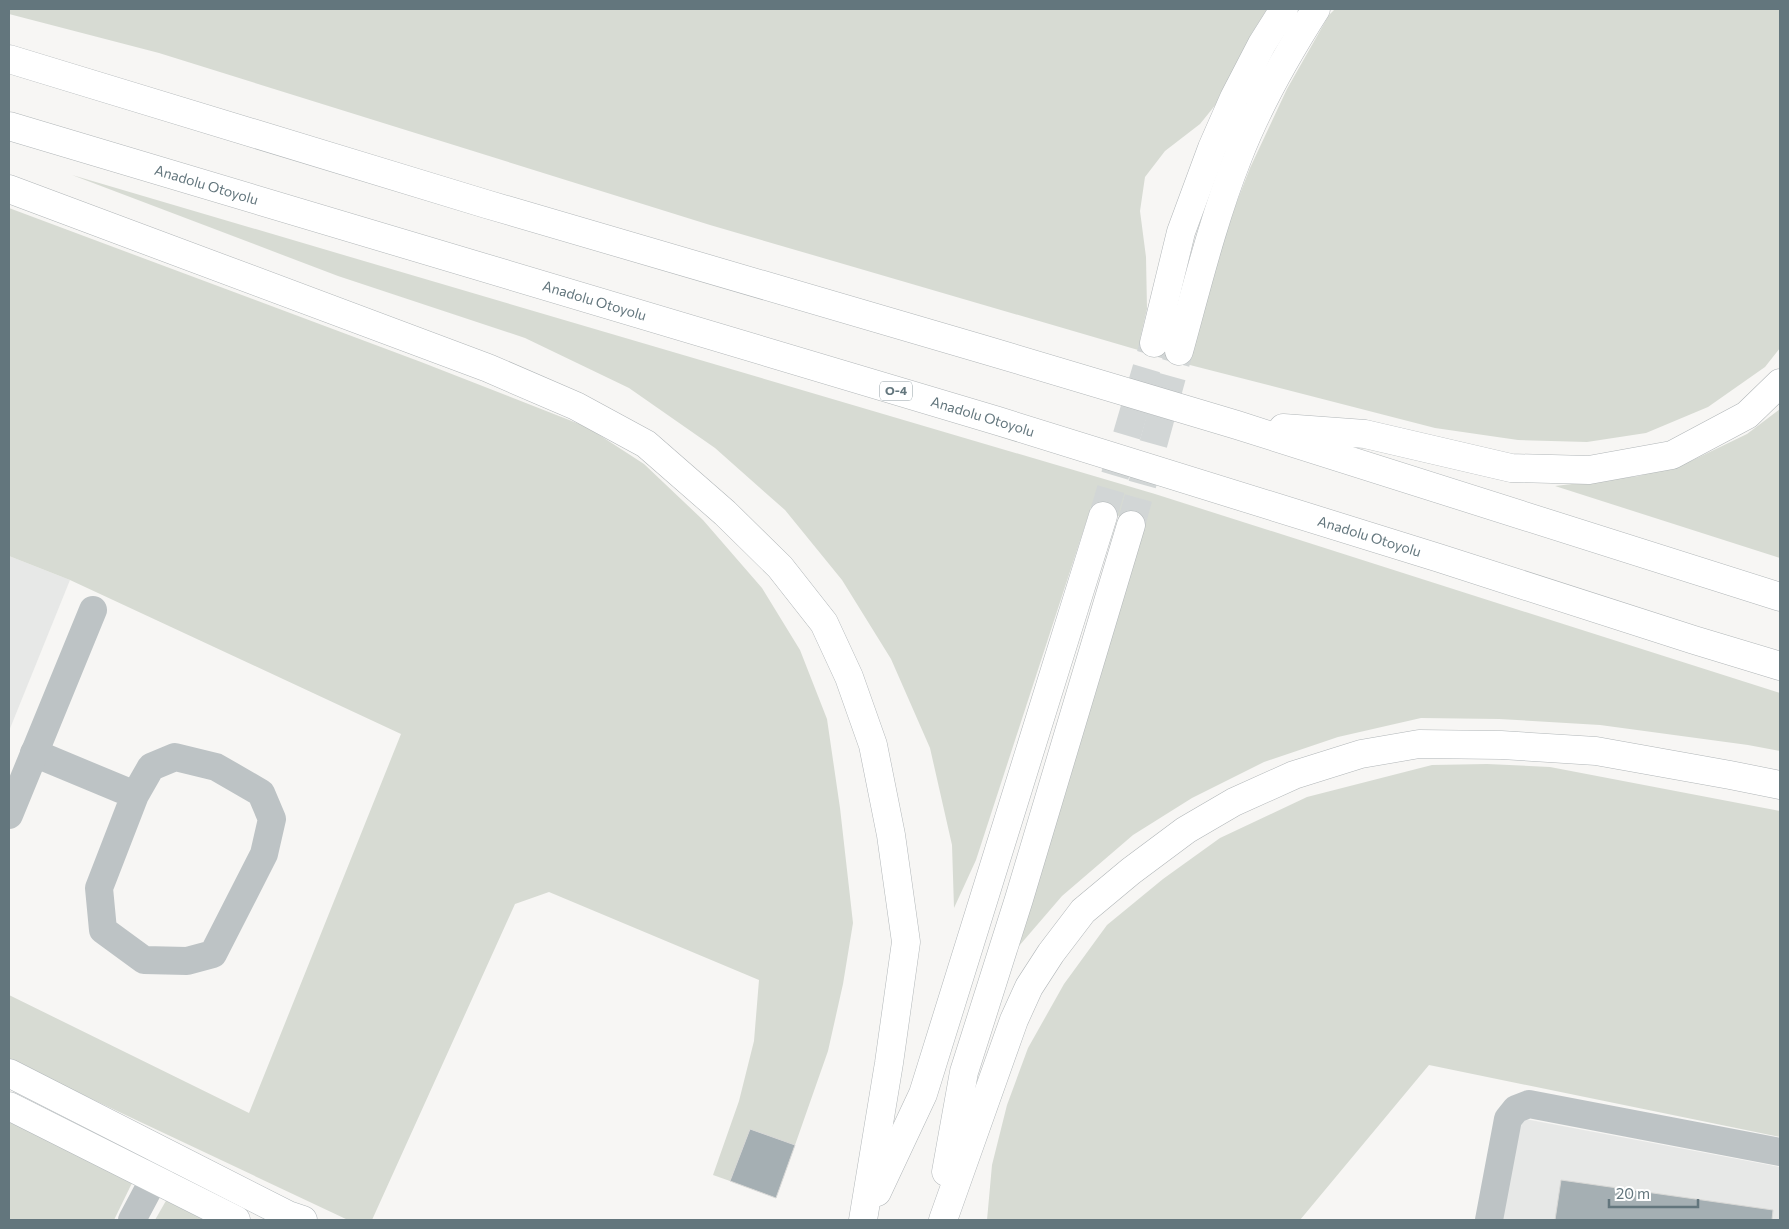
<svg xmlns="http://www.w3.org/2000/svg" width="1789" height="1229" font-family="Commissioner,sans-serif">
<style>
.built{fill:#e7e8e7}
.green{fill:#d7dbd3}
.building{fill:#a5afb3;stroke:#d8d8d6}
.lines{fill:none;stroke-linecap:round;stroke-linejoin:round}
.highway-tunnel{stroke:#d2d6d6;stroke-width:28;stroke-dasharray:28 14;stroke-linecap:butt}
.major-casing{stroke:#b1b7ba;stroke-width:29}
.highway-casing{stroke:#b1b6b8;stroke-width:29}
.minor{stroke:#bdc3c5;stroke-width:28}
.major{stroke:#fff;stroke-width:28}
.highway{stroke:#fff;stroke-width:28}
.labels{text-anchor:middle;stroke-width:5;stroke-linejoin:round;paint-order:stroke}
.shield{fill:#fff;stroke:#929fa4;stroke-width:1}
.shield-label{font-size:12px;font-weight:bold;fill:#63767d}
.street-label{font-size:14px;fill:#63767d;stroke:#fff}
</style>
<rect width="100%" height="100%" fill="#f7f6f4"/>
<!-- built -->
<g class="built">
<path d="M 9,556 L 70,580 L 9,731 Z"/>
<path d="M 1520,1118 L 1780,1167 L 1780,1220 L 1500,1220 Z"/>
</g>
<!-- green -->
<g class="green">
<path d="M 9,9 L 1267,9 L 1252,33 L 1217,103 L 1200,124 L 1165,151 L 1145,177 L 1140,211 L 1146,257 L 1147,309 L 1140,339 L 1154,343 L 1215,258 L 1250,168 L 1287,89 L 1329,15 L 1335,9 L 1780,9 L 1780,348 L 1765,367 L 1708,407 L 1646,433 L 1587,442 L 1518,440 L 1435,428 L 1186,364 L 710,225 L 159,53 L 9,14 Z"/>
<path d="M 72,175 L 1155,494 L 1780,693 L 1780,751 L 1748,745 L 1600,725 L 1499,719 L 1421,718 L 1338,737 L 1264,762 L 1192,798 L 1133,835 L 1062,896 L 1019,946 L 1144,524 L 1091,507 L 976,860 L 954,908 L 952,845 L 930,748 L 891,659 L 842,580 L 785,510 L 715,448 L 629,388 L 525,338 L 338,276 Z"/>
<path d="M 9,208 L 421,362 L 587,427 L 644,464 L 703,520 L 762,588 L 800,650 L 827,719 L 840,808 L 853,923 L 843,984 L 828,1051 L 795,1145 L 750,1129 L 730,1181 L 713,1175 L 739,1101 L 754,1041 L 759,980 L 549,892 L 515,904 L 372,1220 L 348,1220 L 9,1060 L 9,995 L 249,1113 L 401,734 L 70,580 L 9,556 Z"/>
<path d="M 1780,409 L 1780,558 L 1555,486 L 1639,476 L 1691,461 L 1747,434 Z"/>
<path d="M 1487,764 L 1550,767 L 1780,811 L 1780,1137 L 1429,1065 L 1300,1220 L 987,1220 L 992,1165 L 1007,1105 L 1028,1048 L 1064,984 L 1107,925 L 1163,879 L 1220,838 L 1307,797 L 1432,765 Z"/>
<path d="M 9,1116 L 133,1181 L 114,1220 L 9,1220 Z"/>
<path d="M 167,1199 L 220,1220 L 155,1220 Z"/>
</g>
<!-- building -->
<g class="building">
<path d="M 750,1129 L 795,1145 L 776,1198 L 730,1181 Z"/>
<path d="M 1561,1180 L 1773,1210 L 1772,1220 L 1555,1220 Z"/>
</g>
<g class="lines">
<!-- highway-tunnel -->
<g class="highway-tunnel">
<path d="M 1103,516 L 1154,343"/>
<path d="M 1131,525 L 1179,351"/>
</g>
<!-- major casing -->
<g class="major-casing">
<g id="major">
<path d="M 9,1073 L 288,1215 L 303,1220"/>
<path d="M 9,1106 L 236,1220"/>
</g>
</g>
<!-- highway casing -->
<g class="highway-casing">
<g id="highway">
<path d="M 9,59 L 486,204 L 982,349 L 1237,425 L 1780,597"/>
<path id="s1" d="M 9,126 L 998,421 L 1439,558 L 1694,640 L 1780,666"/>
<path d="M 9,189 L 488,368 L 576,406 L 646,444 L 725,513 L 780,567 L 824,623 L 849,677 L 873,745 L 891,835 L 906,942 L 889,1063 L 863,1220"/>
<path d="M 1154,343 L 1181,232 L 1212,148 L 1234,98 L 1262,44 L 1284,9"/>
<path d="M 1179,351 C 1197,286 1213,220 1238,157 C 1258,105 1286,56 1316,9"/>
<path d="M 1283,428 L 1365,434 L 1511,468 L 1589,470 L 1672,455 L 1747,415 L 1780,383"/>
<path d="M 946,1172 L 964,1072 L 1019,899 L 1131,525"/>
<path d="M 877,1192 L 923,1094 L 1103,516"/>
<path d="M 943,1220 L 1014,1020 L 1029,987 L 1051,953 L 1083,911 L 1131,871 L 1186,830 L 1234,802 L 1294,775 L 1361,754 L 1419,744 L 1501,745 L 1596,751 L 1730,775 L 1780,785"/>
</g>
</g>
<!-- minor -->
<g class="minor">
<path d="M 34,753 L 135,795 L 99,888 L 103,930 L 144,960 L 187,961 L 213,954 L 264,854 L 272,819 L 261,793 L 216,767 L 175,757 L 151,767 L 135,795"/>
<path d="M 9,815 L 93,610"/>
<path d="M 132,1220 L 165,1158"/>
<path d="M 1489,1220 L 1508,1119 L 1516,1109 L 1529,1104 L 1780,1152"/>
</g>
<!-- major -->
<use href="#major" class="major"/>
<!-- highway -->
<use href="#highway" class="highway"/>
</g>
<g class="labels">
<!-- shield labels -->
<rect class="shield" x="880" y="381.5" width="32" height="19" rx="4"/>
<g class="shield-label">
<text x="896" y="395">O-4</text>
</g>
<!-- street labels -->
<g class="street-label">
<text dy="5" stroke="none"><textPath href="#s1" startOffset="206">Anadolu Otoyolu</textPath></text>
<text dy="5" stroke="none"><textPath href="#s1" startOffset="611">Anadolu Otoyolu</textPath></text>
<text dy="5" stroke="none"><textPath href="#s1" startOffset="1016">Anadolu Otoyolu</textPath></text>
<text dy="5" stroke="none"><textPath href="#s1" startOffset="1421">Anadolu Otoyolu</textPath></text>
</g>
</g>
<!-- border -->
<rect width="1789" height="1229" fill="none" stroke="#63767d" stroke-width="20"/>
<!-- scale -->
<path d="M1609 1199v8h89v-8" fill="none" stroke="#63767d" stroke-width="2.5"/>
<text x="1616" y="1199" font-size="15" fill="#63767d" stroke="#ffffff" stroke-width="4" paint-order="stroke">20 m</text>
</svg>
